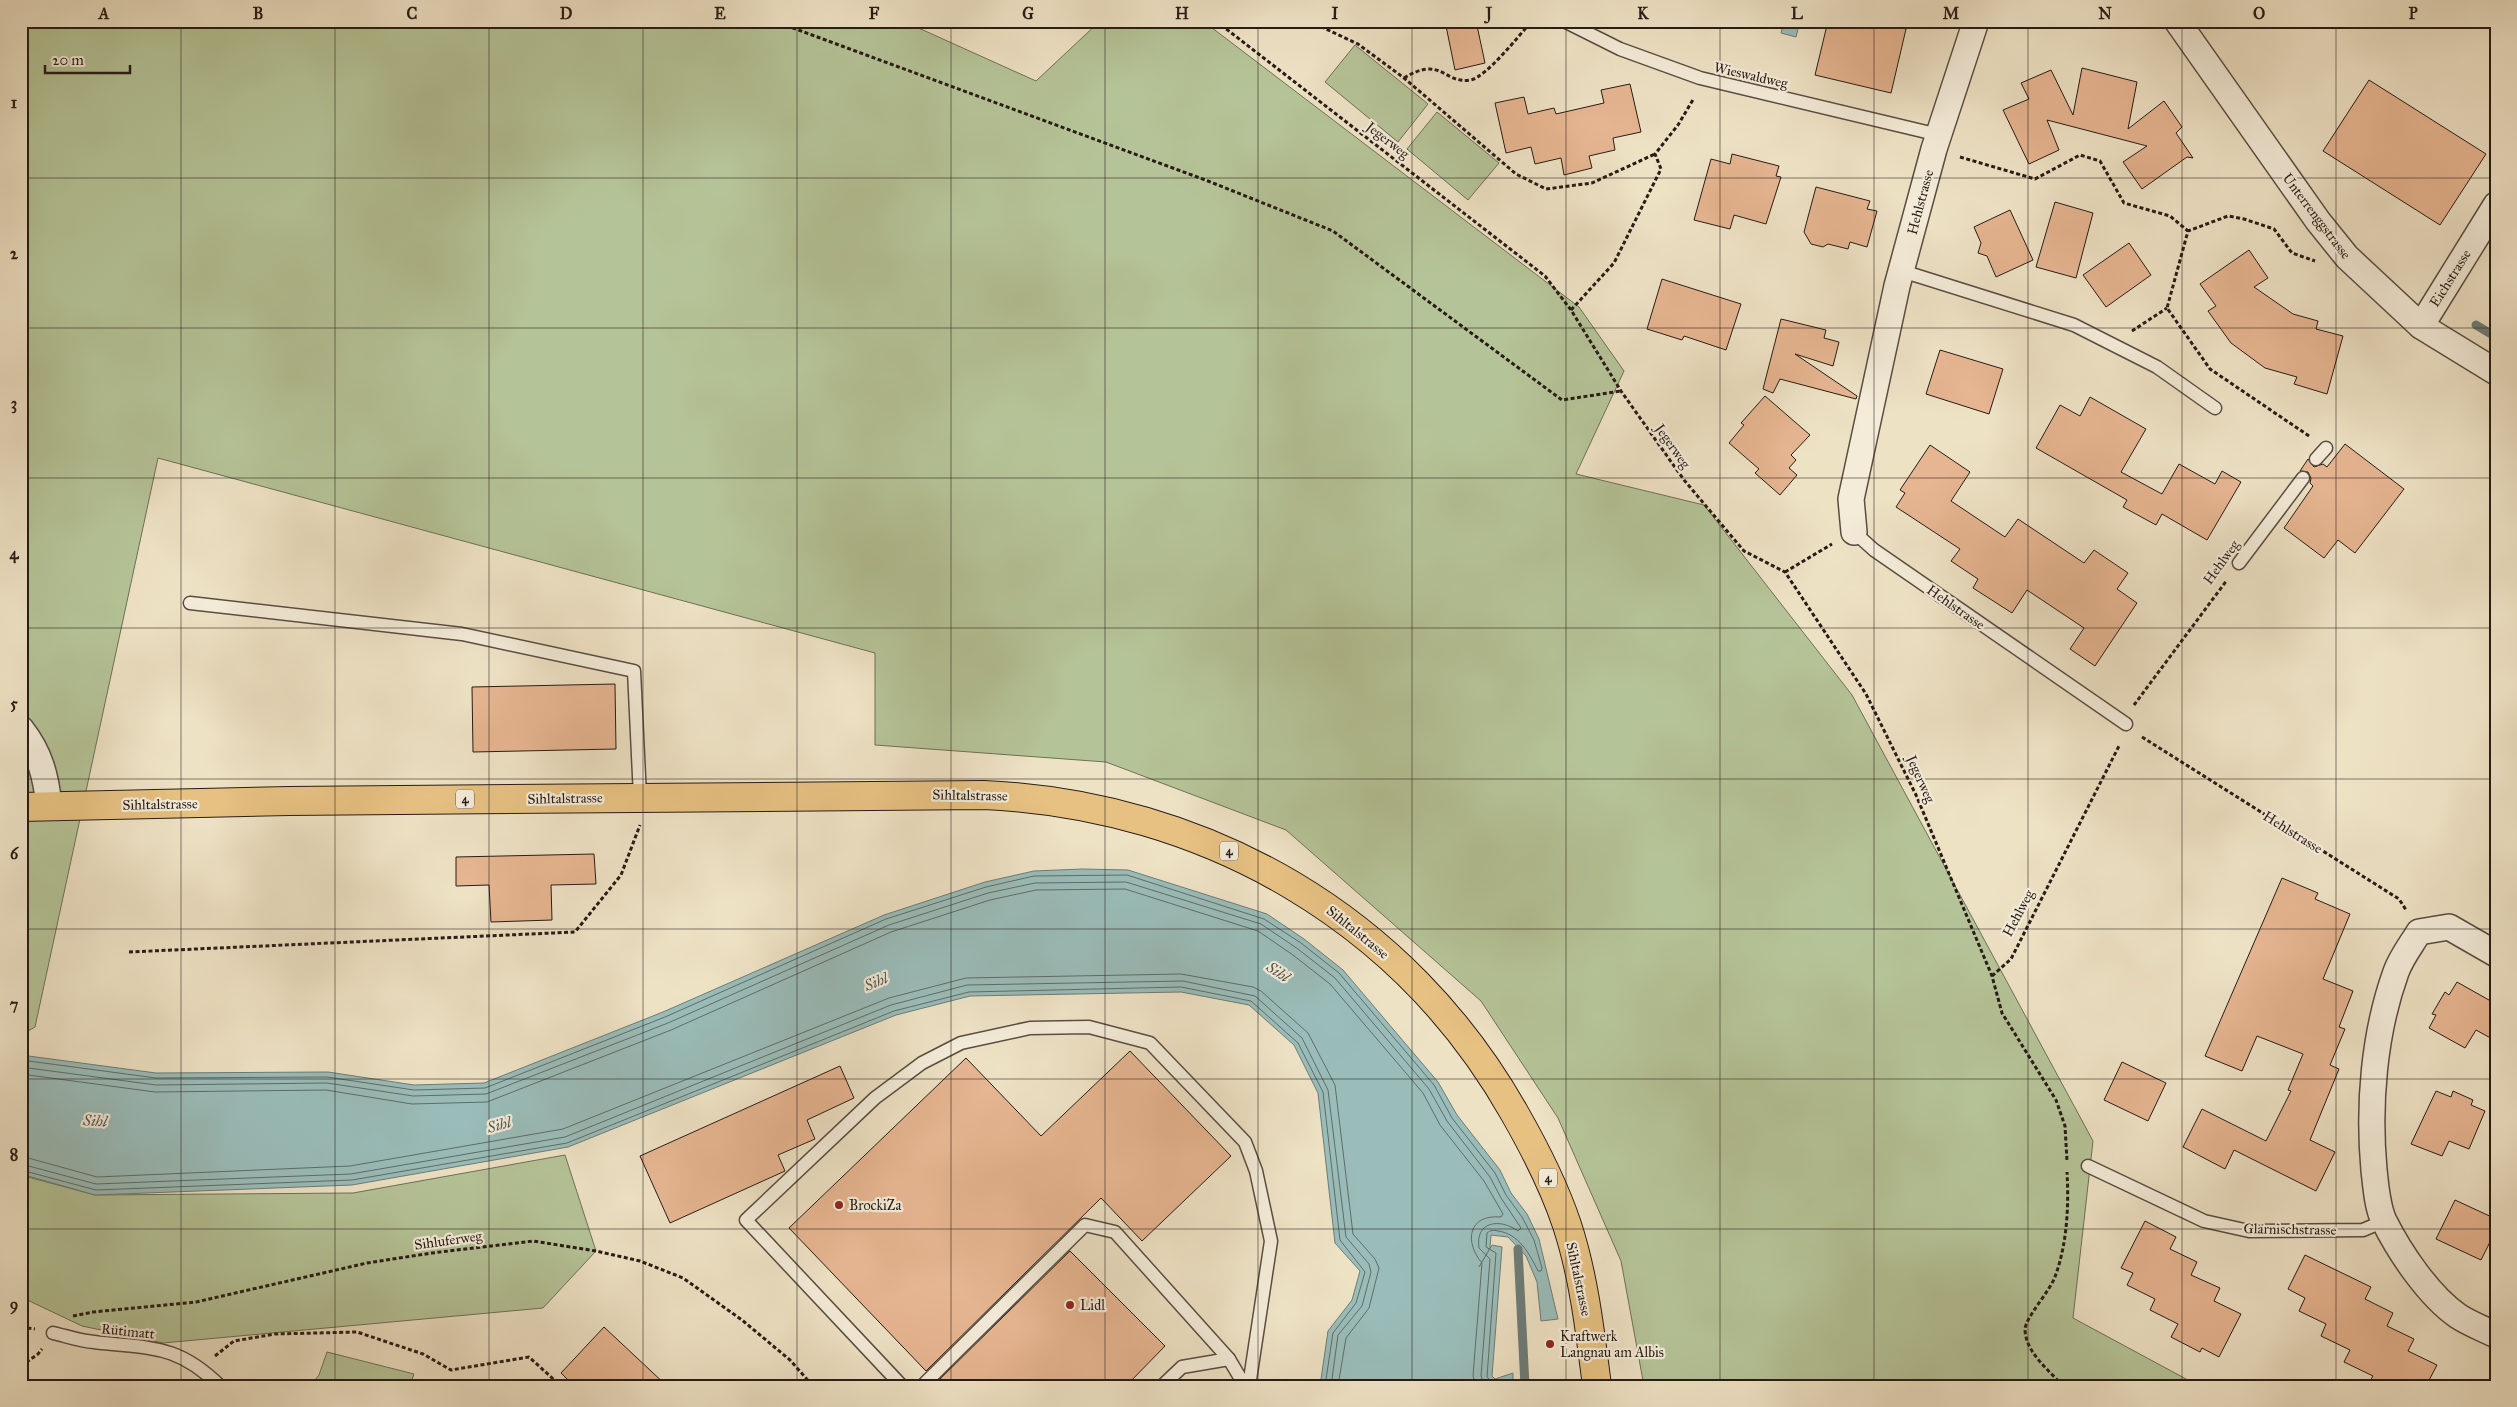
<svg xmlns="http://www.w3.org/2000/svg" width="2517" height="1407" font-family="'IM FELL Great Primer',serif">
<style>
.green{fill:#b5c498;stroke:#6e7057}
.water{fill:#9abdba;stroke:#6c7c78}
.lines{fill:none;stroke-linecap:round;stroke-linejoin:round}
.shore{stroke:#606c68;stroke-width:1}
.stream{stroke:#6c7c78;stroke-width:9}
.building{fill:#e6b591;stroke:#271b16}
.service-casing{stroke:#594d42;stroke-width:15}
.minor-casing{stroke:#594d42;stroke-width:28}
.primary-casing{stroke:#271b16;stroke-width:30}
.path{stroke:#271b16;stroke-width:3;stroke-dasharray:4 2.5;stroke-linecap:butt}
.service{stroke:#f4ecd9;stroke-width:12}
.minor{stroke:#f4ecd9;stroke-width:25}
.primary{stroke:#e7c182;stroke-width:28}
.grid{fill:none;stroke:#271b16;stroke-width:1;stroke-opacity:0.55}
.poi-dot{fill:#8f2418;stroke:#f4ecd9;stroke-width:2}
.labels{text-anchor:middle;stroke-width:4.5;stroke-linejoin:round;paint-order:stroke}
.shield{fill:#f4ecd9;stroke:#645a50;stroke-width:1}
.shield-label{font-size:12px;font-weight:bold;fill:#271b16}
.street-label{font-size:14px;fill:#271b16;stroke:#f4ecd9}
.poi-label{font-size:14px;fill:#271b16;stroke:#f4ecd9;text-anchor:start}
.water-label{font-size:15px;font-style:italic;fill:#4f544f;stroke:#f4ecd9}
.neatline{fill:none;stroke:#271b16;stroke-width:2}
.grid-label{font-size:16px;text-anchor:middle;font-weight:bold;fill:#271b16}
</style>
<rect width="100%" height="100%" fill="#eee2c5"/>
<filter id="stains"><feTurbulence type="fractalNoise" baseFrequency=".004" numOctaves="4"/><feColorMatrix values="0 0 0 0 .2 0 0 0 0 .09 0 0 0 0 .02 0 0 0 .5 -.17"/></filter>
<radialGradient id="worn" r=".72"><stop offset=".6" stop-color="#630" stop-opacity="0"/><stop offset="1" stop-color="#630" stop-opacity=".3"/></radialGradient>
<!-- green -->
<g class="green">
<path d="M 21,21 L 903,21 L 1036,81 L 1100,21 L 1203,21 L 1579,307 L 1624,371 L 1576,474 L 1704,505 L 1852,695 L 2093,1141 L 2073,1318 L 2199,1386 L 1644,1386 L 1621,1261 L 1558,1118 L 1481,1001 L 1286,830 L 1106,762 L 875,745 L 875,653 L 158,458 L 35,1027 L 21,1035 Z"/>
<path d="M 1355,45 L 1428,104 L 1398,142 L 1325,82 Z"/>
<path d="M 1437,112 L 1499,163 L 1468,200 L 1407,149 Z"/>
<path d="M 565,1155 L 596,1251 L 543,1308 L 163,1343 L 82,1326 L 21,1297 L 21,1182 L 28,1177 L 95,1195 L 353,1193 Z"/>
<path d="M 327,1352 L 414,1374 L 410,1386 L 310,1386 L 319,1375 Z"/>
</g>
<!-- water -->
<g class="water">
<path d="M 1784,21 L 1800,21 L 1796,37 L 1781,33 Z"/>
<path d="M 1082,869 L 1128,870 L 1267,914 L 1304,939 L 1343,970 L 1438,1082 L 1457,1115 L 1500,1170 L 1511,1193 L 1527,1214 L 1539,1239 L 1558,1319 L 1541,1321 L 1537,1282 L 1526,1256 L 1508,1237 L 1491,1235 L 1490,1248 L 1479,1267 L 1492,1245 L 1502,1247 L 1492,1376 L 1495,1379 L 1513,1373 L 1513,1386 L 1320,1386 L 1328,1331 L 1352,1300 L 1360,1271 L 1335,1243 L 1318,1093 L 1294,1045 L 1249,1005 L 1181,992 L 970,996 L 896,1015 L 568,1147 L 352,1185 L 95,1195 L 21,1174 L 21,1055 L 156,1073 L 328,1072 L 414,1085 L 484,1083 L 663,1012 L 884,915 L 985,882 L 1034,871 Z"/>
</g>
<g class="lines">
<!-- shore -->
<g class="shore">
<path d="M 21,1060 L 156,1078 L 327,1077 L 414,1090 L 485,1088 L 665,1017 L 886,919 L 986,887 L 1034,876 L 1127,875 L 1264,919 L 1301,943 L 1339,973 L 1434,1085 L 1452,1118 L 1495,1173 L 1506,1195 L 1522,1217 L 1534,1240 L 1542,1268 L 1541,1271 L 1538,1271 C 1529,1253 1519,1234 1498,1231 C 1493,1230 1491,1230 1487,1233 L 1486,1247 L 1496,1253 L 1487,1377 L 1494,1384 L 1507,1380 L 1508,1386"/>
<path d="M 21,1067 L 156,1085 L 327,1083 L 413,1096 L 486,1094 L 668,1023 L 889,925 L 988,893 L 1035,883 L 1126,882 L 1261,924 L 1298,949 L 1335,978 L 1429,1089 L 1447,1121 L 1490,1177 L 1501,1198 L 1521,1228 L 1518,1231 C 1500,1218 1475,1221 1479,1248 L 1490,1259 L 1481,1376 L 1485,1386"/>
<path d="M 21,1074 L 155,1092 L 326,1090 L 412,1104 L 487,1102 L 671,1030 L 891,932 L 990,900 L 1036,890 L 1125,889 L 1258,931 L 1293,955 L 1330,984 L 1423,1093 L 1440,1125 L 1484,1181 L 1503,1214 L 1501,1217 C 1468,1214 1464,1242 1482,1263 L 1473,1376 L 1476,1386"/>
<path d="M 21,1156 L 97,1177 L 350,1166 L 563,1129 L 889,998 L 966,978 L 1181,974 L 1253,987 L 1261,991 L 1308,1033 L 1335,1085 L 1353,1234 L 1375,1259 L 1379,1268 L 1369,1308 L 1346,1338 L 1338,1386"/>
<path d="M 21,1164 L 96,1184 L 351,1174 L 565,1137 L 891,1005 L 967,985 L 1183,981 L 1255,996 L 1302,1038 L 1328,1090 L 1346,1237 L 1369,1264 L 1371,1272 L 1362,1306 L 1338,1335 L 1331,1386"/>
<path d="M 21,1170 L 96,1190 L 352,1180 L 567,1143 L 894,1011 L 969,992 L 1181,987 L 1251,1001 L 1298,1043 L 1323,1092 L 1340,1240 L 1365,1272 L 1356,1303 L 1333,1333 L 1325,1386"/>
</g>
<!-- stream -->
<g class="stream">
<path d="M 2476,325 L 2496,337"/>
<path d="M 1518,1249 L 1525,1386"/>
</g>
</g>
<!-- building -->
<g class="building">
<path d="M 1445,21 L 1476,21 L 1485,63 L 1455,70 Z"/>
<path d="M 1828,21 L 1874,21 L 1906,29 L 1891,93 L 1815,75 Z"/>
<path d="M 2082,68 L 2137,82 L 2128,129 L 2164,101 L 2182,127 L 2176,133 L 2193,158 L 2187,157 L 2142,189 L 2123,162 L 2147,146 L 2047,120 L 2059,150 L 2029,164 L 2003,110 L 2029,99 L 2021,83 L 2051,70 L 2073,115 Z"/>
<path d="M 2369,80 L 2486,154 L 2440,225 L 2323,151 Z"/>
<path d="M 1630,84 L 1641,132 L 1613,138 L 1615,150 L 1589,156 L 1592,168 L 1564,175 L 1561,158 L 1535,164 L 1531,147 L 1506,153 L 1495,103 L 1524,97 L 1528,114 L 1554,108 L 1556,114 L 1604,103 L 1601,90 Z"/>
<path d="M 1732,154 L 1779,166 L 1776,176 L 1781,177 L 1766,224 L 1734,215 L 1730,229 L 1694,220 L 1711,159 L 1730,164 Z"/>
<path d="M 1816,187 L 1870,201 L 1867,209 L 1877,211 L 1867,247 L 1850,242 L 1848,249 L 1828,244 L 1823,247 L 1811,244 L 1804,232 Z"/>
<path d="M 2055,202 L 2093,213 L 2076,278 L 2036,267 Z"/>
<path d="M 2010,210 L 2033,260 L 1996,277 L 1987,256 L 1978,253 L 1981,243 L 1974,227 Z"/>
<path d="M 2129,243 L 2151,275 L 2106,307 L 2083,275 Z"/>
<path d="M 2249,250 L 2268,278 L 2254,287 L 2293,314 L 2318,321 L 2316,329 L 2343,336 L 2327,394 L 2294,384 L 2297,377 L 2265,368 L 2231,343 L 2208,311 L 2216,306 L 2200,284 Z"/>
<path d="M 1662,279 L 1741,304 L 1726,350 L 1684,336 L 1682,340 L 1647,329 Z"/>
<path d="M 1781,319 L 1826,330 L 1824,338 L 1839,342 L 1833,366 L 1795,354 L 1857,396 L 1856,399 L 1780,379 L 1773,393 L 1763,389 Z"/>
<path d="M 1940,350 L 2003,369 L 1989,414 L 1926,394 Z"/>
<path d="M 1765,396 L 1810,435 L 1791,455 L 1796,460 L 1789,468 L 1797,475 L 1780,495 L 1755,473 L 1759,469 L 1729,443 L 1744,425 L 1741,423 Z"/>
<path d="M 2090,397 L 2146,429 L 2121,472 L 2162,494 L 2179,464 L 2215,484 L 2222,471 L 2241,482 L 2207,540 L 2162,514 L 2156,525 L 2123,507 L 2127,500 L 2036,448 L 2060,405 L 2080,416 Z"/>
<path d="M 2345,444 L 2404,489 L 2355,553 L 2338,540 L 2324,558 L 2284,528 L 2313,486 L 2310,483 L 2311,478 L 2308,472 L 2300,471 L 2308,459 L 2314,467 L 2323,464 L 2327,467 Z"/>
<path d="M 1930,445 L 1970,472 L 1951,501 L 2005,537 L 2018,519 L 2084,563 L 2094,550 L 2128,573 L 2117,589 L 2137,603 L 2095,666 L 2070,649 L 2084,628 L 2027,590 L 2012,613 L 1973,588 L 1978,579 L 1951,561 L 1960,549 L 1896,507 L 1905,493 L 1900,490 Z"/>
<path d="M 615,684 L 616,749 L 473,752 L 472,687 Z"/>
<path d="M 594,854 L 596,884 L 551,885 L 552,920 L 491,922 L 489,885 L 456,886 L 456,857 Z"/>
<path d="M 2282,878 L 2318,893 L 2315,899 L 2350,914 L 2323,979 L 2353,991 L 2339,1027 L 2345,1029 L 2330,1065 L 2339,1069 L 2310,1140 L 2335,1152 L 2316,1191 L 2234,1150 L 2225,1169 L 2183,1147 L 2202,1109 L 2266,1141 L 2291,1091 L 2288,1090 L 2303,1054 L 2257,1036 L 2242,1071 L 2205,1056 Z"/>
<path d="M 2457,982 L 2496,1004 L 2496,1041 L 2476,1030 L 2465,1048 L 2429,1028 L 2436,1015 L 2432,1014 L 2445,992 L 2449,995 Z"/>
<path d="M 1130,1051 L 1231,1156 L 1142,1241 L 1101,1198 L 926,1371 L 789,1228 L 966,1058 L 1041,1136 Z"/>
<path d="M 2122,1062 L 2166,1083 L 2148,1121 L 2104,1100 Z"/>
<path d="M 840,1066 L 854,1098 L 807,1120 L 815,1139 L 778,1155 L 785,1171 L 670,1223 L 640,1156 Z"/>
<path d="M 2436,1091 L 2451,1097 L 2453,1091 L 2473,1100 L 2471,1105 L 2485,1111 L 2469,1149 L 2449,1141 L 2442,1156 L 2411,1144 Z"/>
<path d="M 2455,1200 L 2496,1219 L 2496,1230 L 2481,1260 L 2436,1239 Z"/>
<path d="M 2145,1221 L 2176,1237 L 2170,1249 L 2197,1262 L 2191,1275 L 2220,1288 L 2214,1301 L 2241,1314 L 2219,1357 L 2202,1348 L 2200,1352 L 2171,1337 L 2178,1324 L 2150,1310 L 2155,1299 L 2127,1285 L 2133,1273 L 2121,1268 Z"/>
<path d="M 1070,1251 L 1165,1346 L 1126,1386 L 940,1386 L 937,1382 Z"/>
<path d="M 2305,1255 L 2371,1287 L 2365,1299 L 2393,1313 L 2387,1326 L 2414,1339 L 2408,1351 L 2437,1365 L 2426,1386 L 2367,1386 L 2373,1376 L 2344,1362 L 2350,1350 L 2321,1336 L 2326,1324 L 2299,1311 L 2305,1298 L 2288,1289 Z"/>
<path d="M 604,1327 L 667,1386 L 574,1386 L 561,1373 Z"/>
</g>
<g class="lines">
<!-- service casing -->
<g class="service-casing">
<g id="service">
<path d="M 1564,21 L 1620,49 L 1700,78 L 1939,135"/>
<path d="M 1902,271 L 2074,325 L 2157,367 L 2215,408"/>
<path d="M 2316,459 L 2326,448"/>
<path d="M 1854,532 L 1874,550 L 2126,724"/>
<path d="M 2239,563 L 2303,478"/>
<path d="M 190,603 L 462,634 L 634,671 L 640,797"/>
<path d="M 2088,1166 L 2204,1221 L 2249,1231 L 2363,1230 L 2384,1221"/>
<path d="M 53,1333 C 66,1336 80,1341 94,1342 C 150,1349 176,1343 220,1386"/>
<path d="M 902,1386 L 746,1220 L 875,1098 L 922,1063 L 961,1043 L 1030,1028 L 1089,1027 L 1150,1043 L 1245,1142 L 1256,1171 L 1271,1241 L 1249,1386"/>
<path d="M 922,1386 L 1085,1225 L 1115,1232 L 1229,1359"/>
<path d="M 1162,1386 L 1182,1367 L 1229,1359 L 1245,1386"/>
</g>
</g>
<!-- minor casing -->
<g class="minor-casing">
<g id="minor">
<path d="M 2177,21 L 2318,221 L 2347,257 L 2421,326 L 2496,372"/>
<path d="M 2421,326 L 2496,205"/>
<path d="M 1854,532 L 1851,499 L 1897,286 L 1934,149 L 1976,21"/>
<path d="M 21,729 C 40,753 46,776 49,806"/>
<path d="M 2496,954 L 2449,927 L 2419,932 C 2411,945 2401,958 2396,972 C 2374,1033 2368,1105 2374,1170 C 2376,1187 2377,1206 2384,1221 C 2400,1253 2429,1296 2458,1316 C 2470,1324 2484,1329 2496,1335"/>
</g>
</g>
<!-- primary casing -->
<g class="primary-casing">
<path id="primary" d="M 21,807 L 289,801 L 984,795 C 1207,805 1405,919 1515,1114 C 1535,1149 1554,1186 1567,1225 C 1584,1277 1590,1331 1597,1386"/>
</g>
<!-- path -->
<g class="path">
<path d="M 774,21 L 1208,181 L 1333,231 L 1562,400 L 1621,391"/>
<path d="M 1216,21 L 1545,276 L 1571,310 L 1621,391 L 1684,480 L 1744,551 L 1785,572 L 1866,694 L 1916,795 L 1992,976 L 2002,1013 L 2056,1100 L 2065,1126 L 2067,1161"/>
<path d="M 1309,21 L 1358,44 L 1404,78 L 1516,174 L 1546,189 L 1592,183 L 1655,154"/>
<path d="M 1404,78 C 1442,55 1443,84 1470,80 C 1486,78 1520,34 1532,21"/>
<path d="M 1960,157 L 2035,179 L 2080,155 L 2100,161 L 2124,203 L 2170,216 L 2188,231"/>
<path d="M 1571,310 L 1614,263 L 1661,169 L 1655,154 L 1678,125 L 1694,98"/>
<path d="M 2132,331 L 2167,308"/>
<path d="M 2309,436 L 2210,369 L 2167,308 L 2188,231 L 2228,216 L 2244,219 L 2274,229 L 2292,253 L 2315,261"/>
<path d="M 1785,572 L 1832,544"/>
<path d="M 2134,705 L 2227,580"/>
<path d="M 2142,737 L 2399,899 L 2406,910"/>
<path d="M 129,952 L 575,932 L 621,875 L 640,825"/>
<path d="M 1992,976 L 2011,959 L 2120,744"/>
<path d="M 73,1316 L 93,1312 L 196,1302 L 367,1263 L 432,1253 L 533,1241 L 596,1251 L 640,1261 L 683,1278 L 742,1320 L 790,1360 L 813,1386"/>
<path d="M 21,1327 L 35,1329"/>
<path d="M 215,1356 L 234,1341 L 275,1334 L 357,1332 L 423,1354 L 451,1370 L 529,1357 L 561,1386"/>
<path d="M 21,1366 L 38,1354 L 42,1349"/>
<path d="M 2063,1386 C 2049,1370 2026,1353 2025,1330 C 2025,1317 2051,1291 2056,1274 C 2067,1243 2069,1205 2067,1172"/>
</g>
<!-- service -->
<use href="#service" class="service"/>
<!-- minor -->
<use href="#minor" class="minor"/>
<!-- primary -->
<use href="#primary" class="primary"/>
</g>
<!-- grid -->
<path class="grid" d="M 181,21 L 181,1386M 335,21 L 335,1386M 489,21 L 489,1386M 643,21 L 643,1386M 797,21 L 797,1386M 951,21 L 951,1386M 1105,21 L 1105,1386M 1258,21 L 1258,1386M 1412,21 L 1412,1386M 1566,21 L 1566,1386M 1720,21 L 1720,1386M 1874,21 L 1874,1386M 2028,21 L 2028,1386M 2182,21 L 2182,1386M 2336,21 L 2336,1386M 21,178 L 2496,178M 21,328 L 2496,328M 21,478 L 2496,478M 21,628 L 2496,628M 21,779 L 2496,779M 21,929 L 2496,929M 21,1079 L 2496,1079M 21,1229 L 2496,1229"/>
<!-- markers -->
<g class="poi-dot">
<circle cx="839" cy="1205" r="5"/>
<circle cx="1070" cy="1305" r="5"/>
<circle cx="1550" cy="1344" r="5"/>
</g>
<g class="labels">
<!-- shield labels -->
<g class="shield">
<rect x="456" y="789.5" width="18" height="19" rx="4"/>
<rect x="1220" y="841.5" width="18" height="19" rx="4"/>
<rect x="1539" y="1168.5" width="18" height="19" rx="4"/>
</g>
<g class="shield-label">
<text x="465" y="803">4</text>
<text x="1229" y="855">4</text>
<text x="1548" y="1182">4</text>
</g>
<!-- street labels -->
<g class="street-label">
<text transform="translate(1751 75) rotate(13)" y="5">Wieswaldweg</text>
<text transform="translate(1388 140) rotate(38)" y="5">Jegerweg</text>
<text transform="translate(1920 202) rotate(-75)" y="5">Hehlstrasse</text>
<text transform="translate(2317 216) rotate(53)" y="5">Unterrenggstrasse</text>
<text transform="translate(2450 278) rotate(-58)" y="5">Eichstrasse</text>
<text transform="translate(1673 446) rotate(55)" y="5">Jegerweg</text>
<text transform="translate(2221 562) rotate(-54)" y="5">Hehlweg</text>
<text transform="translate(1956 607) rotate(35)" y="5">Hehlstrasse</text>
<text transform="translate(1921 779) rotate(66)" y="5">Jegerweg</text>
<text transform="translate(970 795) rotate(1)" y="5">Sihltalstrasse</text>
<text transform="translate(565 798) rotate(-1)" y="5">Sihltalstrasse</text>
<text transform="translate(160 804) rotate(-1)" y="5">Sihltalstrasse</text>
<text transform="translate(2293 832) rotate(32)" y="5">Hehlstrasse</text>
<text transform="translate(2018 913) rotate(-62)" y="5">Hehlweg</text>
<text transform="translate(1358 932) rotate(39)" y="5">Sihltalstrasse</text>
<text transform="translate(2290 1229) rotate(1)" y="5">Glärnischstrasse</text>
<text transform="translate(448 1240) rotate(-8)" y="5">Sihluferweg</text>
<text transform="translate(1579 1279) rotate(78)" y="5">Sihltalstrasse</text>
<text transform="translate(128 1331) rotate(6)" y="5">Rütimatt</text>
</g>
<!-- poi labels -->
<g class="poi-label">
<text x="849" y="1210">BrockiZa</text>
<text x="1080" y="1310">Lidl</text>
<text x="1560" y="1341">Kraftwerk<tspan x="1560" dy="16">Langnau am Albis</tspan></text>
</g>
<!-- water labels -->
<g class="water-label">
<text transform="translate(1278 972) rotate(34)" y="5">Sihl</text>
<text transform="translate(876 982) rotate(-23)" y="5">Sihl</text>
<text transform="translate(95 1121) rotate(3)" y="5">Sihl</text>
<text transform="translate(499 1125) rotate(-15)" y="5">Sihl</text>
</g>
</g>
<!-- margin -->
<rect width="2517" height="1407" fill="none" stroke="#eee2c5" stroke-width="55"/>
<!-- scale -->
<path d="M45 65v8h85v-8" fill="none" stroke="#271b16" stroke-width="2.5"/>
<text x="52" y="65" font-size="15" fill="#271b16" stroke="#f4ecd9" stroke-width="4" paint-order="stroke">20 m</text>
<rect x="28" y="28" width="2462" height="1352" class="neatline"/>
<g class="grid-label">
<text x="104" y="19">A</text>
<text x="258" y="19">B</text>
<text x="412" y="19">C</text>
<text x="566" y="19">D</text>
<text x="720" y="19">E</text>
<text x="874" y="19">F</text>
<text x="1028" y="19">G</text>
<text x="1182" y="19">H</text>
<text x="1335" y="19">I</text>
<text x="1489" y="19">J</text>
<text x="1643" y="19">K</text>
<text x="1797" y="19">L</text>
<text x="1951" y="19">M</text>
<text x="2105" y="19">N</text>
<text x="2259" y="19">O</text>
<text x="2413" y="19">P</text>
<text x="14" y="108">1</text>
<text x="14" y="259">2</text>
<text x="14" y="409">3</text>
<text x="14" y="559">4</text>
<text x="14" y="709">5</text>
<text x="14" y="859">6</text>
<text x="14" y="1010">7</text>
<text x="14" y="1160">8</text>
<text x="14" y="1310">9</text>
</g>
<rect width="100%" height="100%" filter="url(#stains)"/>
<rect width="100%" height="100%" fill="url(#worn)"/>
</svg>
